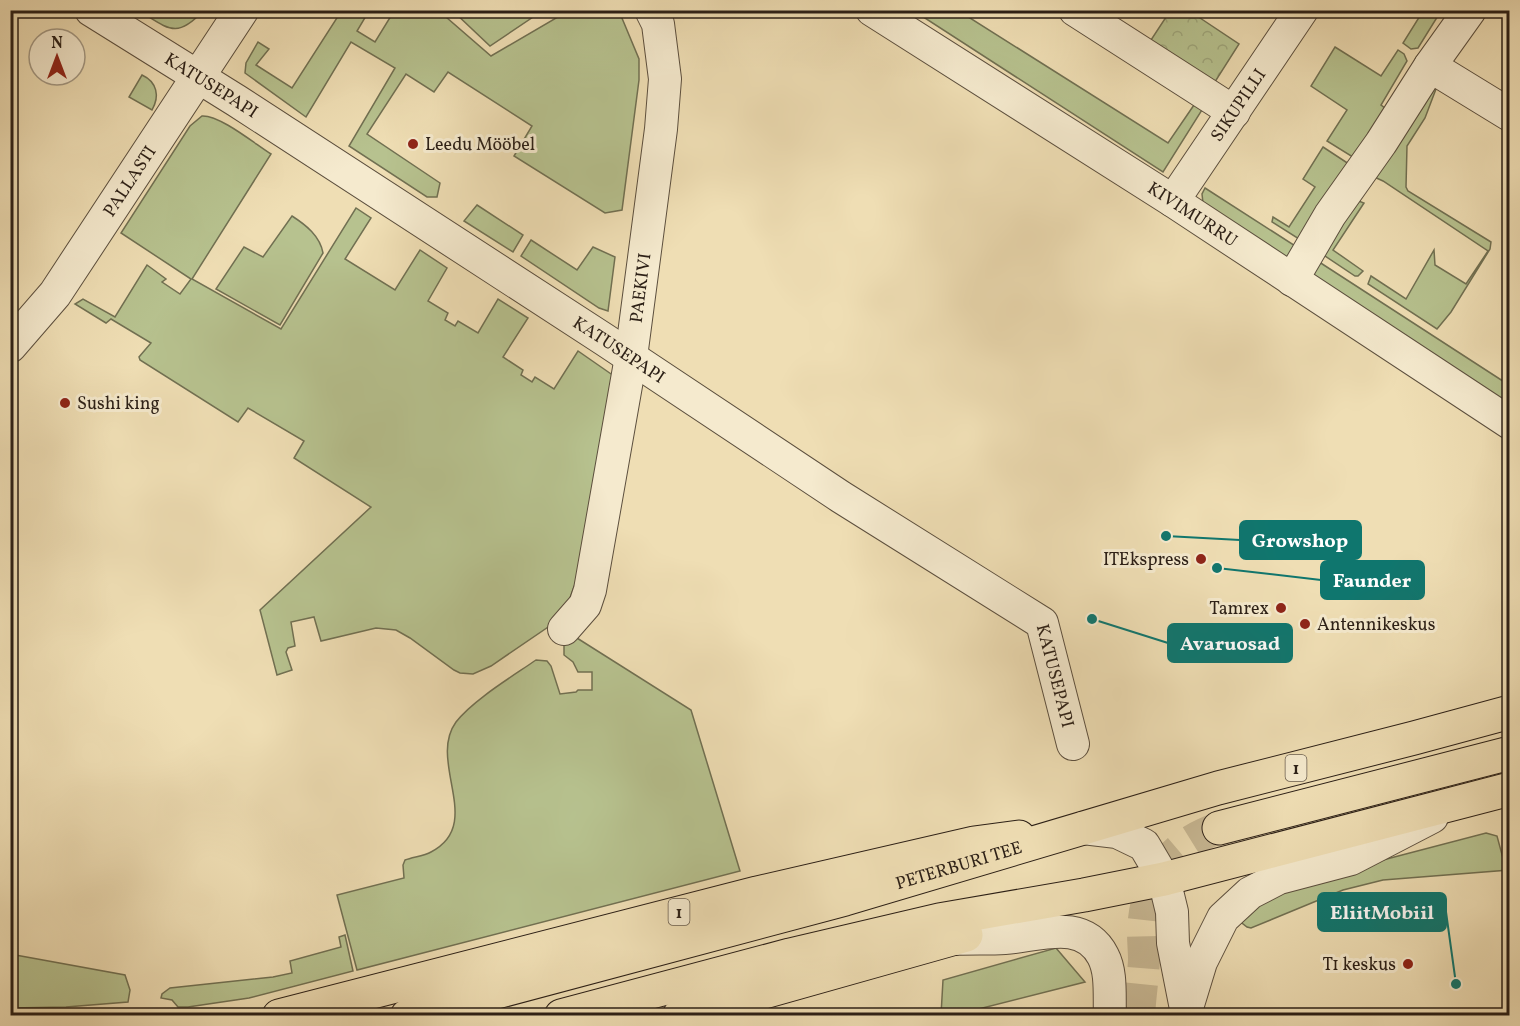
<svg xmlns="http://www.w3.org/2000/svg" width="1520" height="1026" font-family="Vollkorn,serif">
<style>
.green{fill:#b7c28f;stroke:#717052;stroke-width:1.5}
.forest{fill:url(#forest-crowns);stroke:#717052;stroke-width:1.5}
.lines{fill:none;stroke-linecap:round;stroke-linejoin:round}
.minor-tunnel{stroke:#c8b894;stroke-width:32;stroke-dasharray:32 16;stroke-linecap:butt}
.minor-casing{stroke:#5c4f3e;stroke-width:34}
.tertiary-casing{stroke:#5c4f3e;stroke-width:35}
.primary-casing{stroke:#2b1f16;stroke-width:35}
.trunk-casing{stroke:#2b1f16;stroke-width:35}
.minor{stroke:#f5eace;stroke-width:32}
.tertiary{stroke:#f5eace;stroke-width:33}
.primary{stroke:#efdeb4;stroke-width:33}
.trunk{stroke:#efdeb4;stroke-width:33}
.poi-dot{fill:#8f2418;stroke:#f5eace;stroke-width:2}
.labels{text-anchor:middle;stroke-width:6;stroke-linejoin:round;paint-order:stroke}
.shield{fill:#f5eace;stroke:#685c4d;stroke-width:1.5}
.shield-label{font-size:16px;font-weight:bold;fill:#2b1f16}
.street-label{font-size:18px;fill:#2b1f16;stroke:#f5eace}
.poi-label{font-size:18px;fill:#2b1f16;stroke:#f5eace;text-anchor:start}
.leader{fill:none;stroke:#0f766e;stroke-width:2}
.callout-dot{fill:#0f766e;stroke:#f5eace;stroke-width:2}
.callout{fill:#0f766e;stroke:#0f766e;stroke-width:2}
.callout-label{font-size:20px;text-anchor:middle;font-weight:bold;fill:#fff}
</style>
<defs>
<pattern id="forest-crowns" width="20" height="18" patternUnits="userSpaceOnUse" patternTransform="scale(1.5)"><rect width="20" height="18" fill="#b7c28f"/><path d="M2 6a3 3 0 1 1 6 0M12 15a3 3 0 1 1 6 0" fill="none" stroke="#9ea67b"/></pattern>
</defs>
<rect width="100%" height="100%" fill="#efdeb4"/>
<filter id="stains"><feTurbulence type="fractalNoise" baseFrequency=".00333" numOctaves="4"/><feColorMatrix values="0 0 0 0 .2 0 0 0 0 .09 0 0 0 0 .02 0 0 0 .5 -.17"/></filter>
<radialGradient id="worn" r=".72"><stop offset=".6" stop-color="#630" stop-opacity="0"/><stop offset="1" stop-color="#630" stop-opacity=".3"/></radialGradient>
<!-- green -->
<g class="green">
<path d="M 342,10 L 369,11 L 357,31 L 375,42 L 394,11 L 439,11 L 491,56 L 568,11 L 619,11 L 639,59 L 639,80 L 622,210 L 605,213 L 514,156 L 532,126 L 448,72 L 434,92 L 406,74 L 367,134 L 440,183 L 437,197 L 427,197 L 349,146 L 395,68 L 351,42 L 306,117 L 245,73 L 246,63 L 258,42 L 269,49 L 256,65 L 292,88 Z"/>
<path d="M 139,11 L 203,11 C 176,40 168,28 139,11 Z"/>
<path d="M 453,11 L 542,11 L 490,46 Z"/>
<path d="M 914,11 L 959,11 L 1168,143 L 1194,105 L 1207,102 L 1163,172 Z"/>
<path d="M 1423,11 L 1441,11 L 1418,48 L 1411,49 L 1403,43 Z"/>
<path d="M 1335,47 L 1381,76 L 1398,50 L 1404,54 L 1407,61 L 1381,105 L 1389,111 L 1356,159 L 1327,141 L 1347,110 L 1311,86 Z"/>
<path d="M 142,75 C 157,82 160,96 152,110 L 129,97 Z"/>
<path d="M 1435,85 L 1436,89 L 1425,118 L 1407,146 L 1406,187 L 1408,191 L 1491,242 L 1490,249 L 1451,312 L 1437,329 L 1368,284 L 1371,276 L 1406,299 L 1434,250 L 1435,265 L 1466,284 L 1488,251 L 1383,181 L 1372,176 Z"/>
<path d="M 202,116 C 220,115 255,144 271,154 L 192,279 L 281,329 L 356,208 L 371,218 L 345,259 L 395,290 L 420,250 L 447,268 L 428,301 L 448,313 L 445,320 L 455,326 L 458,321 L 478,333 L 498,299 L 528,318 L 503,357 L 523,370 L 521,375 L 532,382 L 535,377 L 554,389 L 578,351 L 614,376 L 589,546 L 567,606 L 554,623 L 491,666 L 473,674 L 460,673 L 454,670 L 410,638 L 396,630 L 376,628 L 321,641 L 314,617 L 291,622 L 295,646 L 288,648 L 286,652 L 292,670 L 277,675 L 260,610 L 371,507 L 294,458 L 304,441 L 248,408 L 238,422 L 140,360 L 139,357 L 151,343 L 111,319 L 106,323 L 75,304 L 83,299 L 115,317 L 147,265 L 166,279 L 162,282 L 180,294 L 191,279 L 121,233 L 190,126 Z"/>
<path d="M 1323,147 L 1352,166 L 1299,239 L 1272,222 L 1273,217 L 1289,227 L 1315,187 L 1303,179 Z"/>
<path d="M 1205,188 L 1300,249 L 1293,263 L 1203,203 L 1202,194 Z"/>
<path d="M 1356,200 L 1364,203 L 1333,250 L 1363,271 L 1358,276 L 1355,276 L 1319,252 Z"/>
<path d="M 477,205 L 523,235 L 513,252 L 464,221 Z"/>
<path d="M 292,216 C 306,225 320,236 323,253 L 280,325 L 216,289 L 244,247 L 263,257 Z"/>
<path d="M 531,240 L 577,270 L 593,247 L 615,257 L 608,311 L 599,308 L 521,256 Z"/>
<path d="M 1313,258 L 1509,385 L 1509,404 L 1306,272 Z"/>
<path d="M 569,633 L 691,710 L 740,871 L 357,970 L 337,895 L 404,878 L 403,865 L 405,860 C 413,857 424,856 431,852 C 485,824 427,762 456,722 C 473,700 513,676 536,660 L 547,661 L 551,666 L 560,694 L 576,692 L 578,690 L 592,690 L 592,672 L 578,672 L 573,662 L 564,655 L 564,643 Z"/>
<path d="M 1486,833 L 1497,836 L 1504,862 L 1509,860 L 1509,870 L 1383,880 L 1343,890 L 1251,928 L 1247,927 L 1238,920 L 1249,909 L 1295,883 Z"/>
<path d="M 345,935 L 353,971 L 249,998 L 188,1007 L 178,1007 L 172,1000 L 161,998 L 162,994 L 170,988 L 273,977 L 292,973 L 290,961 L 341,947 L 339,937 Z"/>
<path d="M 1056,948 L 1085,982 L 955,1015 L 941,1015 L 943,980 Z"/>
<path d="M 10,954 L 125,975 L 130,990 L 128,1002 L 66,1007 L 11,1008 Z"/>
</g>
<!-- forest -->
<path class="forest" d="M 1188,10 L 1239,44 L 1213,85 L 1149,43 L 1170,11 Z"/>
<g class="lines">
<!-- minor-tunnel -->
<path class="minor-tunnel" d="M 1139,1016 C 1140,997 1143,979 1144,960 C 1144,951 1143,942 1143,932 C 1145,880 1169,845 1219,828"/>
<!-- minor casing -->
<g class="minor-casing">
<g id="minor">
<path id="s1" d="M 91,10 L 237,101 L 605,340 L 841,497 L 1042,623 L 1073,744"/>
<path id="s2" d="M 872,10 L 1173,201 L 1510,423"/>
<path d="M 1075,10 L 1234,112"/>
<path d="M 1430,66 L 1510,115"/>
<path id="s3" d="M 1173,201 L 1302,10"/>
<path d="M 1292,280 L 1330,215 L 1381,143 L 1430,66 L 1470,10"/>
<path id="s4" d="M 564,629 L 585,605 L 590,590 L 631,357 L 661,129 L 665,79 L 658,24 L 651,10"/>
<path d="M 1083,828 L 1117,832 L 1144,845 L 1164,879 L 1172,912 L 1173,943 L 1186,1009"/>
<path d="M 954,939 C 971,938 988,939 1005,938 C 1038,936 1083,917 1103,956 C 1112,973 1109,996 1110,1016"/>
<path d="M 1186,1011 L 1201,962 L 1223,918 L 1250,893 L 1279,878 L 1351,859 L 1432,817"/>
</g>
</g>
<!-- tertiary casing -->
<g class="tertiary-casing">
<g id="tertiary">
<path id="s5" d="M 10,346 L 55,294 L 242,10"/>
</g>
</g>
<!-- primary casing -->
<g class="primary-casing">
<path id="primary" d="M 279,1016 L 757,893 L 974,843 L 1019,837"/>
</g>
<!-- trunk casing -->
<g class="trunk-casing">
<g id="trunk">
<path d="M 1219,828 L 1510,753"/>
<path id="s6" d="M 407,1016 L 845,899 L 1218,788 L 1414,738 L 1510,712"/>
<path d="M 561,1016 L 790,955 L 939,920 L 1084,895 L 1164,879 L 1510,789"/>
<path d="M 679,1016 L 966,935"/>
</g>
</g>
<!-- minor -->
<use href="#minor" class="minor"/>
<!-- tertiary -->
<use href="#tertiary" class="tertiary"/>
<!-- primary -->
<use href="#primary" class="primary"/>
<!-- trunk -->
<use href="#trunk" class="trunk"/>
</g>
<!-- markers -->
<g class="poi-dot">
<circle cx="413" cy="144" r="6"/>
<circle cx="65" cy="403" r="6"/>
<circle cx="1201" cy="559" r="6"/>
<circle cx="1281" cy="608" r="6"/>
<circle cx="1305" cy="624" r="6"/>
<circle cx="1408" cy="964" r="6"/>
</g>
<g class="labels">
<!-- shield labels -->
<g class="shield">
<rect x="1285.5" y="755" width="21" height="26" rx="4.5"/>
<rect x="668.5" y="899" width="21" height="26" rx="4.5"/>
</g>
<g class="shield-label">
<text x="1296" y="774">1</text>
<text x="679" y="918">1</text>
</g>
<!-- street labels -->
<g class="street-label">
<text dy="6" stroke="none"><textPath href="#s1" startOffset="142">KATUSEPAPI</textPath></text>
<text dy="6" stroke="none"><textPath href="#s3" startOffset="116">SIKUPILLI</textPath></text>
<text dy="6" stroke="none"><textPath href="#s5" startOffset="204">PALLASTI</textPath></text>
<text dy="6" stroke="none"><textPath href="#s2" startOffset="380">KIVIMURRU</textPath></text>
<text dy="6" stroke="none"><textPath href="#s4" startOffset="354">PAEKIVI</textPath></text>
<text dy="6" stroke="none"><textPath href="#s1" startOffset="628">KATUSEPAPI</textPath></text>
<text dy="6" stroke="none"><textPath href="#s1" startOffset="1186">KATUSEPAPI</textPath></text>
<text dy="6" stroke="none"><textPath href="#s6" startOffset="572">PETERBURI TEE</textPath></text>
</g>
<!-- poi labels -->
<g class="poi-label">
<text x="425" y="150">Leedu Mööbel</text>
<text x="77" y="409">Sushi king</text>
<text x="1189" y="565" text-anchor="end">ITEkspress</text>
<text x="1269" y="614" text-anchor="end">Tamrex</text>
<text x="1317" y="630">Antennikeskus</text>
<text x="1396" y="970" text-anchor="end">T1 keskus</text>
</g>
</g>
<!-- callouts -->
<path class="leader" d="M1166 536L1240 540M1217 568L1321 580M1092 619L1168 643M1456 984L1446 912"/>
<g class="callout-dot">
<circle cx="1166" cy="536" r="6"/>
<circle cx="1217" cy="568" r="6"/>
<circle cx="1092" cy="619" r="6"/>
<circle cx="1456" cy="984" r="6"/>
</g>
<g class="callout">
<rect x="1240" y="521" width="121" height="38" rx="6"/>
<rect x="1321" y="561" width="103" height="38" rx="6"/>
<rect x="1168" y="624" width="124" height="38" rx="6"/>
<rect x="1318" y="893" width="128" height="38" rx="6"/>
</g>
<g class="callout-label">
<text x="1300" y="547">Growshop</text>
<text x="1372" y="587">Faunder</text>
<text x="1230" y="650">Avaruosad</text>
<text x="1382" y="919">EliitMobiil</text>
</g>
<!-- margin -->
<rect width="1520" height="1026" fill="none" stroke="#efdeb4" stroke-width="36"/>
<rect x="12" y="12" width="1496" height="1002" fill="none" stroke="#2b1f16" stroke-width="3"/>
<rect x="18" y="18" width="1484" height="990" fill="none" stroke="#2b1f16" stroke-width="1.5"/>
<!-- north arrow -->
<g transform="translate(57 57)"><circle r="28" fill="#f5eace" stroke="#a49984" stroke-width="1.5"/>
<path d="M0-4.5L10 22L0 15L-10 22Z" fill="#8f2418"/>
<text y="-9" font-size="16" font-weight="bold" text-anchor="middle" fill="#2b1f16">N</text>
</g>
<rect width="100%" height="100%" filter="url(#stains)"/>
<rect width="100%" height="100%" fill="url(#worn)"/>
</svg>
